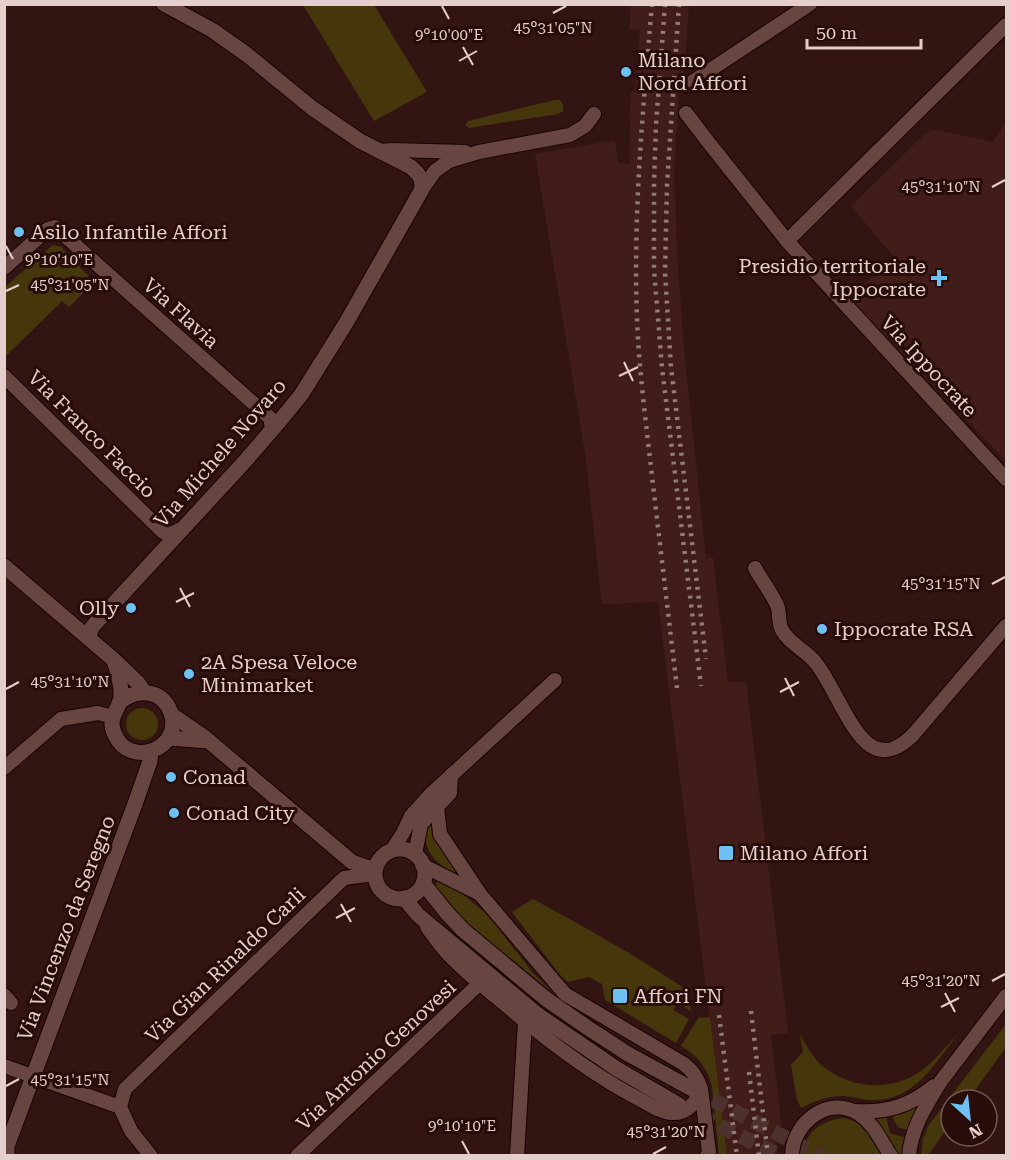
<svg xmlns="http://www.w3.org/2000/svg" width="1011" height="1160" font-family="'Roboto Serif',serif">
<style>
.built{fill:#401d19}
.green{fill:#46360b}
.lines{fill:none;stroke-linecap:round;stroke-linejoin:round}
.secondary-tunnel{stroke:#4d312e;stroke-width:15;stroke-dasharray:15 8;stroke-linecap:butt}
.street-casing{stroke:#180201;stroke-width:16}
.secondary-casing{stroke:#180201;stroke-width:17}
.street{stroke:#674541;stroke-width:14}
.secondary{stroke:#674541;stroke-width:15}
.rail{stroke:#937b78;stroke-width:4.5;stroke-dasharray:3 6;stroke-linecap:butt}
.ticks{fill:none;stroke:#e4cfcc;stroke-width:2}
.poi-dot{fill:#6dc2f3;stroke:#280c09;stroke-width:2}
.labels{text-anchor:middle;stroke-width:6;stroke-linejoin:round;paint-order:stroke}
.poi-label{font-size:20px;fill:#e4cfcc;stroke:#280c09;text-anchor:start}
.street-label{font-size:20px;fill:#e4cfcc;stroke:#280c09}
.ticks-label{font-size:15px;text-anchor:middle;fill:#e4cfcc;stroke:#280c09;stroke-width:6;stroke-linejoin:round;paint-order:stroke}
</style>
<rect width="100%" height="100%" fill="#321512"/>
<!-- built -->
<g class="built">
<path d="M 631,5 L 689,5 L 685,67 L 680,80 L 674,175 L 678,268 L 685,360 L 706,558 L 713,558 L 728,682 L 746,681 L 785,1007 L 788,1033 L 771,1035 L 782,1131 L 775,1132 L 778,1155 L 727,1155 L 658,602 L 602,604 L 586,459 L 535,154 L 615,140 L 618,163 L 629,164 L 631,92 L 635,92 L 640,30 L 629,29 Z"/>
<path d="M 1006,123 L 1006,461 L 848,297 L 895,258 L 851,206 L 926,133 L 936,130 L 993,142 Z"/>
</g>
<!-- green -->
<g class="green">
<path d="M 303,5 L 374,5 L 427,92 L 374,121 Z"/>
<path d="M 555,100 L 560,100 L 563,105 L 563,111 L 558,114 L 469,128 L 465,125 L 468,121 Z"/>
<path d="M 53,245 L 61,247 L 94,282 L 69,307 L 62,301 L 6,356 L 4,354 L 5,287 Z"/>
<circle cx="142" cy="724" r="16"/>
<path d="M 429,825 L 431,826 C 436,846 449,861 461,877 L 460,878 C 441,866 417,851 429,825 Z"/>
<path d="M 437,878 L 460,892 L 488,915 L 533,973 L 557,996 L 465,922 L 438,891 L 436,886 Z"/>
<path d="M 533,899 C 586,928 639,957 688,991 L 691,1011 L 678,1003 L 673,1010 L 689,1019 L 676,1043 L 605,1000 L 602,984 L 589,977 L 568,982 L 561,976 L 512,912 Z"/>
<path d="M 699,1017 L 701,1018 L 710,1017 L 727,1155 L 719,1155 L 712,1086 C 707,1067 698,1056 681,1046 Z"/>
<path d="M 1006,1024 L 1006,1047 L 968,1100 L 951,1100 L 951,1123 L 929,1154 L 930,1155 L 921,1155 L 923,1139 L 928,1126 Z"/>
<path d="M 958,1034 C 937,1061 915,1099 877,1100 C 866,1101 856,1097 845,1096 C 828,1095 815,1101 801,1108 L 797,1100 L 791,1065 L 803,1052 L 800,1035 C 806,1045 811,1054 818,1062 C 846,1089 890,1093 921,1071 C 935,1061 946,1046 958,1034 Z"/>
<path d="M 920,1103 L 908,1130 L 898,1127 L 892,1116 L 911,1109 Z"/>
<path d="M 886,1116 L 890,1133 L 906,1138 L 904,1155 L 898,1155 L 874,1119 Z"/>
<path d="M 844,1118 C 867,1124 871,1137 883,1155 L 803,1156 C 804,1132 822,1120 844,1118 Z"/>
</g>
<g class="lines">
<!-- secondary-tunnel -->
<g class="secondary-tunnel">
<path d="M 692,1089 L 820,1156"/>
<path d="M 679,1105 L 780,1156"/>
</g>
<!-- street casing -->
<g class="street-casing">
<g id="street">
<path d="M 686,86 L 810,4"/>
<path d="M 686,113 L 709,143 L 787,241 L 1006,479"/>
<path d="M 378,151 L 393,150 L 465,152"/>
<path d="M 421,191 L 435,171 L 449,161 L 479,152 L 570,135 L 585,126 L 594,114"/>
<path d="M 787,241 L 1006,25"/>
<path d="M 4,268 L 48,229 L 55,227 L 270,418 L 272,428 L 271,432"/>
<path d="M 4,376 L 163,532 L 171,534 L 181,529"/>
<path d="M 755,568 C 760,578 775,598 778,608 C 780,615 778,623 782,630 C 789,644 806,650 815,662 C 833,683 849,732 871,746 C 887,756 901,746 912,736 L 1006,626"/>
<path d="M 4,768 L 61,719 L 98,713 L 113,717"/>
<path d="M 437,807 L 440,834 L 480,894 L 565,994 L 684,1064 C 693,1071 698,1078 701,1089 L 709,1152 L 707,1156"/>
<path d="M 392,850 L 403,833 L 411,816 L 431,794 L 555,680"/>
<path d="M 415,854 L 421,824 L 450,793 L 451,775"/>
<path d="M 422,865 L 478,893"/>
<path d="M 427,927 C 435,938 443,950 453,959 C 468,974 485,988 501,1001 C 544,1038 589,1073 639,1099 C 649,1104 661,1113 672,1113 C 687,1114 697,1102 701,1089"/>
<path d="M 4,995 L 11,1003"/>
<path d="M 4,1066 L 120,1107"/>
<path d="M 855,1111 C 887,1113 910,1106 934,1086"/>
<path d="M 151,1156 L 131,1131 L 120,1107 L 125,1089 L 344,878 L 374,874"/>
<path d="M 297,1156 L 480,983"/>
<path d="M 517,1156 L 525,1022"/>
<path d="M 792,1156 C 792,1123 829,1094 859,1114 C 874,1124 881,1141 891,1156"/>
<path d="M 909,1156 C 911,1128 927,1104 941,1081 L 1006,996"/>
</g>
</g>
<!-- secondary casing -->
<g class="secondary-casing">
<g id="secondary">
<path d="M 4,566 L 114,660 L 138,683 L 144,692"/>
<path d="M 89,638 L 91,629 L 94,625 L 247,459 L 283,417 L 301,395 L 346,323 L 421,191 L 422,186 L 421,179 L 418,174 L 411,167 L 360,141 L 312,108 L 246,54 L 212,30 L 164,4"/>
<path d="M 114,660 C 117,671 122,685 121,696 C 120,711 106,716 115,735 C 130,769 183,749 171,713 C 162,688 136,688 119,703"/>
<path d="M 172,715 L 204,737 L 352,862 L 375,870"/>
<path d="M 169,738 L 209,741"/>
<circle cx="400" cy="874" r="25"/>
<path d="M 423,883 L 447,913 L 463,930 L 546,999 L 588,1028 L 628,1054 L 692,1089"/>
<path d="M 404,898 L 418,915 L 538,1015 L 617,1069 L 679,1105"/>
<path d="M 7,1156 L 7,1146 L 135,804 L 150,761 L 151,752"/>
</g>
</g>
<!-- street -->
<use href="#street" class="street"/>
<!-- secondary -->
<use href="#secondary" class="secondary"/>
<!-- rail -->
<g class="rail">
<path d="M 652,4 C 643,109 633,213 637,318 C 639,374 647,430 653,485 C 661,553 669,621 677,688"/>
<path d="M 665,4 L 656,125 L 654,183 L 654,269 L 662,368 L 701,686"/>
<path d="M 679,4 L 667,185 L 665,273 L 671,367 L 706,659"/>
<path d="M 751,1011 L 768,1156"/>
<path d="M 719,1015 L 737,1156"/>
<path d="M 749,1072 L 759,1156"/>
</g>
</g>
<!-- ticks -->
<path class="ticks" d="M 442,6 L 449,19M 553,13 L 566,6M 463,47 L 473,65M 459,61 L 477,51M 992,187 L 1005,180M 6,246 L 13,259M 6,291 L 19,285M 624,362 L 633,381M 619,376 L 638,367M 992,584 L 1005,577M 180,588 L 190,607M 176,602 L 194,593M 785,678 L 794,696M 6,689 L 19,682M 780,692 L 799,682M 341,904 L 351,922M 336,918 L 355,908M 992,981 L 1005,974M 945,993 L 955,1012M 941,1007 L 959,998M 6,1086 L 19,1079M 462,1141 L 469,1154M 653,1154 L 666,1147"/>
<!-- markers -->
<g class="poi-dot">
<circle cx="626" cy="72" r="6"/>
<circle cx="19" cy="232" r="6"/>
<path d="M936 269h6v6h6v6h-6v6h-6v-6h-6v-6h6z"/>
<circle cx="131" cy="608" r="6"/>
<circle cx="822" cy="629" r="6"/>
<circle cx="189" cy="674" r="6"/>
<circle cx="171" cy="777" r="6"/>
<circle cx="174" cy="813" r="6"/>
<rect x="718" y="845" width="16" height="16" rx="3"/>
<rect x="612" y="988" width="16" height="16" rx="3"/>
</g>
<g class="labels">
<!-- poi labels -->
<g class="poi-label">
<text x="638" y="67">Milano<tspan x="638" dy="23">Nord Affori</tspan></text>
<text x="31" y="239">Asilo Infantile Affori</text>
<text x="926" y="273" text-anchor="end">Presidio territoriale<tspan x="926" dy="23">Ippocrate</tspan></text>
<text x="119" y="615" text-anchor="end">Olly</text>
<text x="834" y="636">Ippocrate RSA</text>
<text x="201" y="669">2A Spesa Veloce<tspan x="201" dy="23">Minimarket</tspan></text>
<text x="183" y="784">Conad</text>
<text x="186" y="820">Conad City</text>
<text x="740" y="860">Milano Affori</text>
<text x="634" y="1003">Affori FN</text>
</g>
<!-- street labels -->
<g class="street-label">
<text transform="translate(181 313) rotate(42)" y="7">Via Flavia</text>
<text transform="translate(929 366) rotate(47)" y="7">Via Ippocrate</text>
<text transform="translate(92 434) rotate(45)" y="7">Via Franco Faccio</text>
<text transform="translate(220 453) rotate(-49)" y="7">Via Michele Novaro</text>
<text transform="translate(66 928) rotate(-69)" y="7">Via Vincenzo da Seregno</text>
<text transform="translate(225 965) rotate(-44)" y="7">Via Gian Rinaldo Carli</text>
<text transform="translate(376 1055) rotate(-43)" y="7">Via Antonio Genovesi</text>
</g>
</g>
<g class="ticks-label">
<text x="553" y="33">45°31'05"N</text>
<text x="449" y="40">9°10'00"E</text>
<text x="941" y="192">45°31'10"N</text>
<text x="59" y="265">9°10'10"E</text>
<text x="70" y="290">45°31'05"N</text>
<text x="941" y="589">45°31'15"N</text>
<text x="70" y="687">45°31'10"N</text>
<text x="941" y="986">45°31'20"N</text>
<text x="70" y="1085">45°31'15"N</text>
<text x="462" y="1131">9°10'10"E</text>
<text x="666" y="1137">45°31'20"N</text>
</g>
<!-- border -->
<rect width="1011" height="1160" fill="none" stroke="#e4cfcc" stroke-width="12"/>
<!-- north arrow -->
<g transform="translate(969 1118) rotate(153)"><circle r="28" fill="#280c09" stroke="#735a57" stroke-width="1.5"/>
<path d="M0-4.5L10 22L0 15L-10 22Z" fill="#6dc2f3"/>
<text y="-9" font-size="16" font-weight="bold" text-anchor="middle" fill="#e4cfcc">N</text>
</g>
<!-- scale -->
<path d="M807 39v9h114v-9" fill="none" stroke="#e4cfcc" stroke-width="3"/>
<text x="816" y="39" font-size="18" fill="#e4cfcc" stroke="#280c09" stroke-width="4.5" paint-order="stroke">50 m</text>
</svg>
